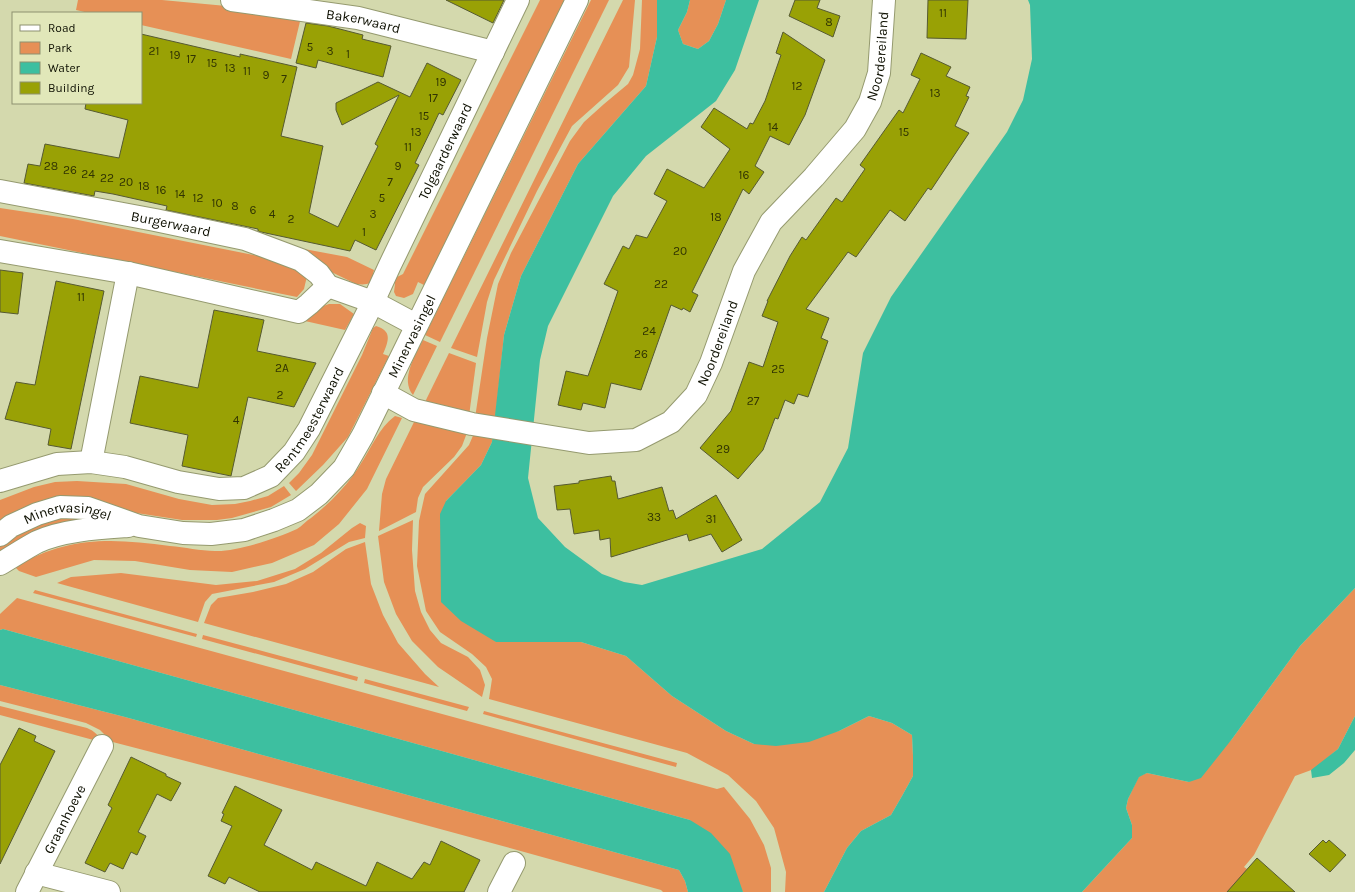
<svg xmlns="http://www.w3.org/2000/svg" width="1355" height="892" font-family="Karla,sans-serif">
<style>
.green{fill:#e69056}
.water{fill:#3dbfa0}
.building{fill:#99a105;stroke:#565a32}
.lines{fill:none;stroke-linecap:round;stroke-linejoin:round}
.minor-casing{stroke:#959a6f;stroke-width:24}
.tertiary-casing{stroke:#959a6f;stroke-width:24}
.minor{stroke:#fff;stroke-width:22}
.tertiary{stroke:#fff;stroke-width:22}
.labels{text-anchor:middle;stroke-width:3;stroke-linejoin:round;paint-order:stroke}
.number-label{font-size:12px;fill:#313403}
.street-label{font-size:14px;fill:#0e1002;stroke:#e1e7b9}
</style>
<rect width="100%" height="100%" fill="#d4d9ad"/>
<!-- green -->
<g class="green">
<path d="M 78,0 L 162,0 L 302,13 L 291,59 L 141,25 L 141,13 L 89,13 L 76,10 Z"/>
<path d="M 540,0 L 566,0 L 424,285 L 418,282 L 413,294 L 404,298 L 396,296 L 394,292 L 395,284 L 393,281 L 397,277 L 403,274 Z"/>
<path d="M 591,0 L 609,0 L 440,342 L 425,335 Z"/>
<path d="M 623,0 L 635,0 L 629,67 L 618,85 L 572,126 L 537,191 L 494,280 L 487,302 L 477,357 L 451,348 Z"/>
<path d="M 642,0 L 657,0 L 657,37 L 646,86 L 578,164 L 521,276 L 504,335 L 495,422 L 475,418 L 487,338 L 498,284 L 511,253 L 570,141 L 584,122 L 604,104 L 628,84 L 633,75 L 640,49 Z"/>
<path d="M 690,0 L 726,0 L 718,24 L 709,41 L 698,49 L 683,44 L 678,30 L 687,12 Z"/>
<path d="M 0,208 L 73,219 L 278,260 L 299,270 L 307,276 L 304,289 L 297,297 L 0,236 Z"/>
<path d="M 272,243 L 347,257 L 374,270 L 373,274 L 377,276 C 372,285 365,285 356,284 Z"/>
<path d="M 329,304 L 340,304 L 354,314 L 345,330 L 305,321 C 307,312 320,307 329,304 Z"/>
<path d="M 376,326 C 392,331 389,340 383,354 L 389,356 L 348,437 L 323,465 L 296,491 L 289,483 L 299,473 L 312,455 L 362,355 L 373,328 Z"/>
<path d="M 423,340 L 437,346 L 413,395 C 400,379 415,356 423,340 Z"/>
<path d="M 449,353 L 476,363 L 469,416 L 425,402 Z"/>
<path d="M 395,416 L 402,418 L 367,489 L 339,524 L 314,545 L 272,563 L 232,572 L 190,570 L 135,561 L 94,560 L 36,577 L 19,571 L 15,567 C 67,536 112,538 170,546 C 185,547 200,551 215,551 C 236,552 278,538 297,529 C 302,526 306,521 311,518 C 330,503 347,486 360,465 C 372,447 378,429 395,416 Z"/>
<path d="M 415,420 L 468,430 L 462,446 L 454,457 L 423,487 L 418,498 L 416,512 L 379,531 L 382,494 L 386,479 Z"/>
<path d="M 475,431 L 493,438 L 492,442 L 481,465 L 446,501 L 496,642 L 581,642 L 626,656 L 672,696 L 726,731 L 754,744 L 839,731 L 869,716 L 892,723 L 912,735 L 913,756 L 913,776 L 902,796 L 891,815 L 861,831 L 847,848 L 824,892 L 785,892 L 786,872 L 774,828 L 756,801 L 728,775 L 687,753 L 489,699 L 492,679 L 486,667 L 472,654 L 440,632 L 426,611 L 417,566 L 419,521 L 425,494 L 469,445 Z"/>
<path d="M 77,481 L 126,484 L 179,499 L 212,505 L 235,504 L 250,501 L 268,496 L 284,486 L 291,495 L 271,507 L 232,518 L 217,520 L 182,520 L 130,512 L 0,523 L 0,500 L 34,487 L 55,482 Z"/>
<path d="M 62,517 L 100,517 L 0,556 L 0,541 L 22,527 Z"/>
<path d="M 413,520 L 412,550 L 415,591 L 421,612 L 430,630 L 441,643 L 468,657 L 480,670 L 485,685 L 482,697 L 438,667 L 412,641 L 396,614 L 384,582 L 378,536 Z"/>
<path d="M 360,523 L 366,526 L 365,538 L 349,542 L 305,569 L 274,582 L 212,594 L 205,602 L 198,622 L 57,583 L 71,577 L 121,573 L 216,585 L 257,581 L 295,569 L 321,553 L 352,528 Z"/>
<path d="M 365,542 L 371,584 L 383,615 L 398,643 L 425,674 L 439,687 L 204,623 L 211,605 L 218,598 L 253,592 L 286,584 L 313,572 L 346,549 Z"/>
<path d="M 1355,588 L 1355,716 L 1338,749 L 1314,769 L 1295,776 L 1254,855 L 1244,867 L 1247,869 L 1232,892 L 1082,892 L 1132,838 L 1132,825 L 1126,808 L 1128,799 L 1139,776 L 1147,773 L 1189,782 L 1232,739 L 1300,646 Z"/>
<path d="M 35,590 L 197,634 L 196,637 L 33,593 Z"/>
<path d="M 17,598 L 717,789 L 724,787 L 750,819 L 764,845 L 771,868 L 771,892 L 743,892 L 690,820 L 3,629 L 0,630 L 0,614 Z"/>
<path d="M 203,635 L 358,677 L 357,681 L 202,639 Z"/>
<path d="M 365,679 L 469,707 L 467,711 L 364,683 Z"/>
<path d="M 0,685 L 125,717 L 679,870 L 685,881 L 688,892 L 663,892 L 661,890 C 476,838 291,788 105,740 L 104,734 L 100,730 L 86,723 L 0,701 Z"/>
<path d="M 0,706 L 87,728 C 94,731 98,734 101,742 L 0,715 Z"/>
<path d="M 484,711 L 677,763 L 676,767 L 483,714 Z"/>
</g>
<!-- water -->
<g class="water">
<path d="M 657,0 L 690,0 L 687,12 L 678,30 L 683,44 L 698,49 L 709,41 L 718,24 L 726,0 L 759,0 L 735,70 L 716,101 L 646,156 L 613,196 L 548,326 L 540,360 L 528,478 L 538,518 L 565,547 L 602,574 L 624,582 L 642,585 L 762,549 L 820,502 L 848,448 L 863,353 L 891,297 L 1007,132 L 1023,100 L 1032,59 L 1030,5 L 1028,0 L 1355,0 L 1355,588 L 1300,646 L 1232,739 L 1201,778 L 1189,782 L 1147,773 L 1139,777 L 1128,799 L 1126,808 L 1132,825 L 1132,838 L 1082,892 L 824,892 L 847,848 L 861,831 L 891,815 L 902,796 L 913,776 L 913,756 L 912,735 L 892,723 L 869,716 L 839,731 L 809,742 L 776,746 L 754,744 L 726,731 L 672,696 L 626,656 L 581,642 L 496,642 L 461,621 L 441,602 L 440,514 L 446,501 L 481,465 L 492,442 L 504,335 L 521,276 L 578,164 L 646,86 L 657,37 Z"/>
<path d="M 3,629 L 690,820 L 711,833 L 730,854 L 743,892 L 688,892 L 685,881 L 679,870 L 125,717 L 0,685 L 0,630 Z"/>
<path d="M 1355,716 L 1355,750 L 1344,763 L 1329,775 L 1312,778 L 1311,770 L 1338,749 Z"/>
</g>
<!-- building -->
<g class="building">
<path d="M 446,0 L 504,0 L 493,23 Z"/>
<path d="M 795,0 L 820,0 L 817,8 L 840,16 L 833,37 L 789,16 Z"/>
<path d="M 928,0 L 968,0 L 966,39 L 927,38 Z"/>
<path d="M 306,23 L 328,26 L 363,35 L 362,39 L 391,46 L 383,77 L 318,60 L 316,68 L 296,63 Z"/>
<path d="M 783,32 L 825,60 L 805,115 L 789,145 L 770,136 L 755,166 L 764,172 L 749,194 L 743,189 L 692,292 L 698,295 L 690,312 L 683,308 L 682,310 L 671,305 L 641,390 L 611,383 L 605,408 L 583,403 L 581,410 L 558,405 L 566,371 L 588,376 L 618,291 L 604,284 L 623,246 L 629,249 L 636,235 L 647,238 L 667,201 L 654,194 L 667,169 L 704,188 L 730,149 L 701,127 L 714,108 L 747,129 L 750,123 L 753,124 L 765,101 L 781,55 L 776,53 Z"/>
<path d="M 141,34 L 240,57 L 240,54 L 297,67 L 281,136 L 323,146 L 309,213 L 338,227 L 378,146 L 375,144 L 399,95 L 342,125 L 336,110 L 336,103 L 378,82 L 410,97 L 427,63 L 461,80 L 443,115 L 439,113 L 431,130 L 415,163 L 419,165 L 376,250 L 355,240 L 350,251 L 261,232 L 258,231 L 258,229 L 166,210 L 167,206 L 113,194 L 95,191 L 94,196 L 24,183 L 28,164 L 40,166 L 45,144 L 119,158 L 128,120 L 85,109 L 86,103 L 141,103 Z"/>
<path d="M 921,53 L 951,67 L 946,76 L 970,87 L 966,96 L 969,97 L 955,126 L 969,133 L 931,190 L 928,188 L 905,221 L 890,210 L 856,257 L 848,252 L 806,309 L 829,318 L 821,338 L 828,341 L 808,397 L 798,394 L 794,404 L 785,400 L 778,419 L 775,418 L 763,450 L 738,479 L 700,448 L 731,411 L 749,362 L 763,367 L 778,322 L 762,316 L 768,301 L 767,301 L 790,256 L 802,237 L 806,240 L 836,198 L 842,202 L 865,169 L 860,165 L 899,110 L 903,113 L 920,79 L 911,75 Z"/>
<path d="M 0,270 L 23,273 L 18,314 L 0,312 Z"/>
<path d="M 56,281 L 104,291 L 71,449 L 48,445 L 51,429 L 5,419 L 16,382 L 35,385 Z"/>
<path d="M 214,310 L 264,320 L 257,351 L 316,363 L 294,407 L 248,397 L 231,476 L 182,466 L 188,435 L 130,423 L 140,376 L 198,388 Z"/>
<path d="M 611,476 L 612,481 L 615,481 L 618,499 L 662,487 L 669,511 L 673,510 L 676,519 L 716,495 L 742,540 L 722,552 L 711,534 L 689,541 L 687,534 L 611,557 L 610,538 L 600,540 L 599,530 L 574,534 L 570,509 L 557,510 L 554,486 L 579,483 L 579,481 Z"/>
<path d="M 19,728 L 36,736 L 34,741 L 55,751 L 0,864 L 0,765 Z"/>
<path d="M 131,757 L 166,774 L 166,776 L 181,783 L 171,801 L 157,794 L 138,832 L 146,836 L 137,855 L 131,852 L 123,869 L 110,863 L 105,872 L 85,863 L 112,808 L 108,805 Z"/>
<path d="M 235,786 L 282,810 L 264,845 L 312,870 L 316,862 L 366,886 L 377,862 L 412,879 L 424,862 L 430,865 L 441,841 L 480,860 L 464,892 L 260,892 L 229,877 L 225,884 L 208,876 L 232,826 L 221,821 L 224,814 L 222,813 Z"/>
<path d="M 1323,840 L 1326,843 L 1329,840 L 1346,855 L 1330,872 L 1309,854 Z"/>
<path d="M 1257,858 L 1295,892 L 1227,892 Z"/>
</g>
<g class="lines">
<!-- minor casing -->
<g class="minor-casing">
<g id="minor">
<path id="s1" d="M 232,0 L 358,18 L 493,52"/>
<path id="s2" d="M 0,191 L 155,220 L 245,239 L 301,260 L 319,274 L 328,286 L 373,302 L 416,325"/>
<path d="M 0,251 L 128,273 L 299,312 L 309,304 L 328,286"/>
<path id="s3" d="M 383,393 L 414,410 L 472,424 L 589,443 L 636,440 L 671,422 L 696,395 L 711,363 L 744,271 L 771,222 L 814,177 L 855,129 L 870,102 L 879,73 L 884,0"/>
<path d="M 91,462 L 128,273"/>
<path id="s4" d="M 0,481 L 57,464 L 91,462 L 125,467 L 178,482 L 219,489 L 244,488 L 271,476 L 294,452 L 309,429 L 373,302 L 390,265 L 518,0"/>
<path d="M 36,873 L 109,892"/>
<path id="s5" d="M 27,892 L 102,746"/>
<path d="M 499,892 L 514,863"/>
</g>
</g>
<!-- tertiary casing -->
<g class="tertiary-casing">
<g id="tertiary">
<path id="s6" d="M 0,535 L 11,526 L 37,514 L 60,507 L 88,508 L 139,526 L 183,533 L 211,534 L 244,530 L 274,520 L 298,510 L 319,494 L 344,468 L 363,435 L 577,0"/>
<path d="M 0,564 C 12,557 24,549 37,542 C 63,530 100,528 128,526"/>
</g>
</g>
<!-- minor -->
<use href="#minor" class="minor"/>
<!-- tertiary -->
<use href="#tertiary" class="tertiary"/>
</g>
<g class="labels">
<!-- number labels -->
<g class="number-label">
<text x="943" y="17">11</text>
<text x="829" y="26">8</text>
<text x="310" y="51">5</text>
<text x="154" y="55">21</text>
<text x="330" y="55">3</text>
<text x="348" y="58">1</text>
<text x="175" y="59">19</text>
<text x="191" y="63">17</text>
<text x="212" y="67">15</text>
<text x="230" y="72">13</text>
<text x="247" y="75">11</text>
<text x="266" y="79">9</text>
<text x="284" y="83">7</text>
<text x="441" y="86">19</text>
<text x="797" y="90">12</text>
<text x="935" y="97">13</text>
<text x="433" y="102">17</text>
<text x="424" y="120">15</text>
<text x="773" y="131">14</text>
<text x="416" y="136">13</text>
<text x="904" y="136">15</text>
<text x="408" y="151">11</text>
<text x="51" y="170">28</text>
<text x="398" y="170">9</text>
<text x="70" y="174">26</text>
<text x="88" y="178">24</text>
<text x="744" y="179">16</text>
<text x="107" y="182">22</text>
<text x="126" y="186">20</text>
<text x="390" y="186">7</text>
<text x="144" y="190">18</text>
<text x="161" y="194">16</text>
<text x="180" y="198">14</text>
<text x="198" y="202">12</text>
<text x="382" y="202">5</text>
<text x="217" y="207">10</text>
<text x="235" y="210">8</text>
<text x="253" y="214">6</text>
<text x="272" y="218">4</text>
<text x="373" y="218">3</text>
<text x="716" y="221">18</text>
<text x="291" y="223">2</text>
<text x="364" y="236">1</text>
<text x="680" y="255">20</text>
<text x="661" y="288">22</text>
<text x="81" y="301">11</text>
<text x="649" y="335">24</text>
<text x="641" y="358">26</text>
<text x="282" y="372">2A</text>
<text x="778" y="373">25</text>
<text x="280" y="399">2</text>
<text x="753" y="405">27</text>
<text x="236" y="424">4</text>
<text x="723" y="453">29</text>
<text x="654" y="521">33</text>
<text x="711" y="523">31</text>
</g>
<!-- street labels -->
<g class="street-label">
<text dy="5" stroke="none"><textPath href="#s1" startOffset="133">Bakerwaard</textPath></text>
<text dy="5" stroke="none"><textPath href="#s3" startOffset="729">Noordereiland</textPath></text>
<text dy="5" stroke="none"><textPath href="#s4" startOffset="649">Tolgaarderwaard</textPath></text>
<text dy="5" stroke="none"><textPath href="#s2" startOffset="174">Burgerwaard</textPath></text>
<text dy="5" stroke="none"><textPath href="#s6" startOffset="523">Minervasingel</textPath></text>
<text dy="5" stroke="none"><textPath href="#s3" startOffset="393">Noordereiland</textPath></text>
<text dy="5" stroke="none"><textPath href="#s4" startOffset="348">Rentmeesterwaard</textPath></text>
<text dy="5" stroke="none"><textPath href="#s6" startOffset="74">Minervasingel</textPath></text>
<text dy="5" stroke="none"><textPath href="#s5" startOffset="82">Graanhoeve</textPath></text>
</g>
</g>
<!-- legend -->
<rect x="12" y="12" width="130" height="92" fill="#e1e7b9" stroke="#8d9170"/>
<rect x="20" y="25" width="20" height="6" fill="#ffffff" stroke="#8d9170"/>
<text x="48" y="32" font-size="12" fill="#0e1002">Road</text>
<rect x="20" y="42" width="20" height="12" fill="#e69056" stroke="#8d9170"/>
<text x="48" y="52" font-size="12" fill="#0e1002">Park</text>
<rect x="20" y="62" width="20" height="12" fill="#3dbfa0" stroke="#8d9170"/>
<text x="48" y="72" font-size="12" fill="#0e1002">Water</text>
<rect x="20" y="82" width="20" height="12" fill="#99a105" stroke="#8d9170"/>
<text x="48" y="92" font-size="12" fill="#0e1002">Building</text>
</svg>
